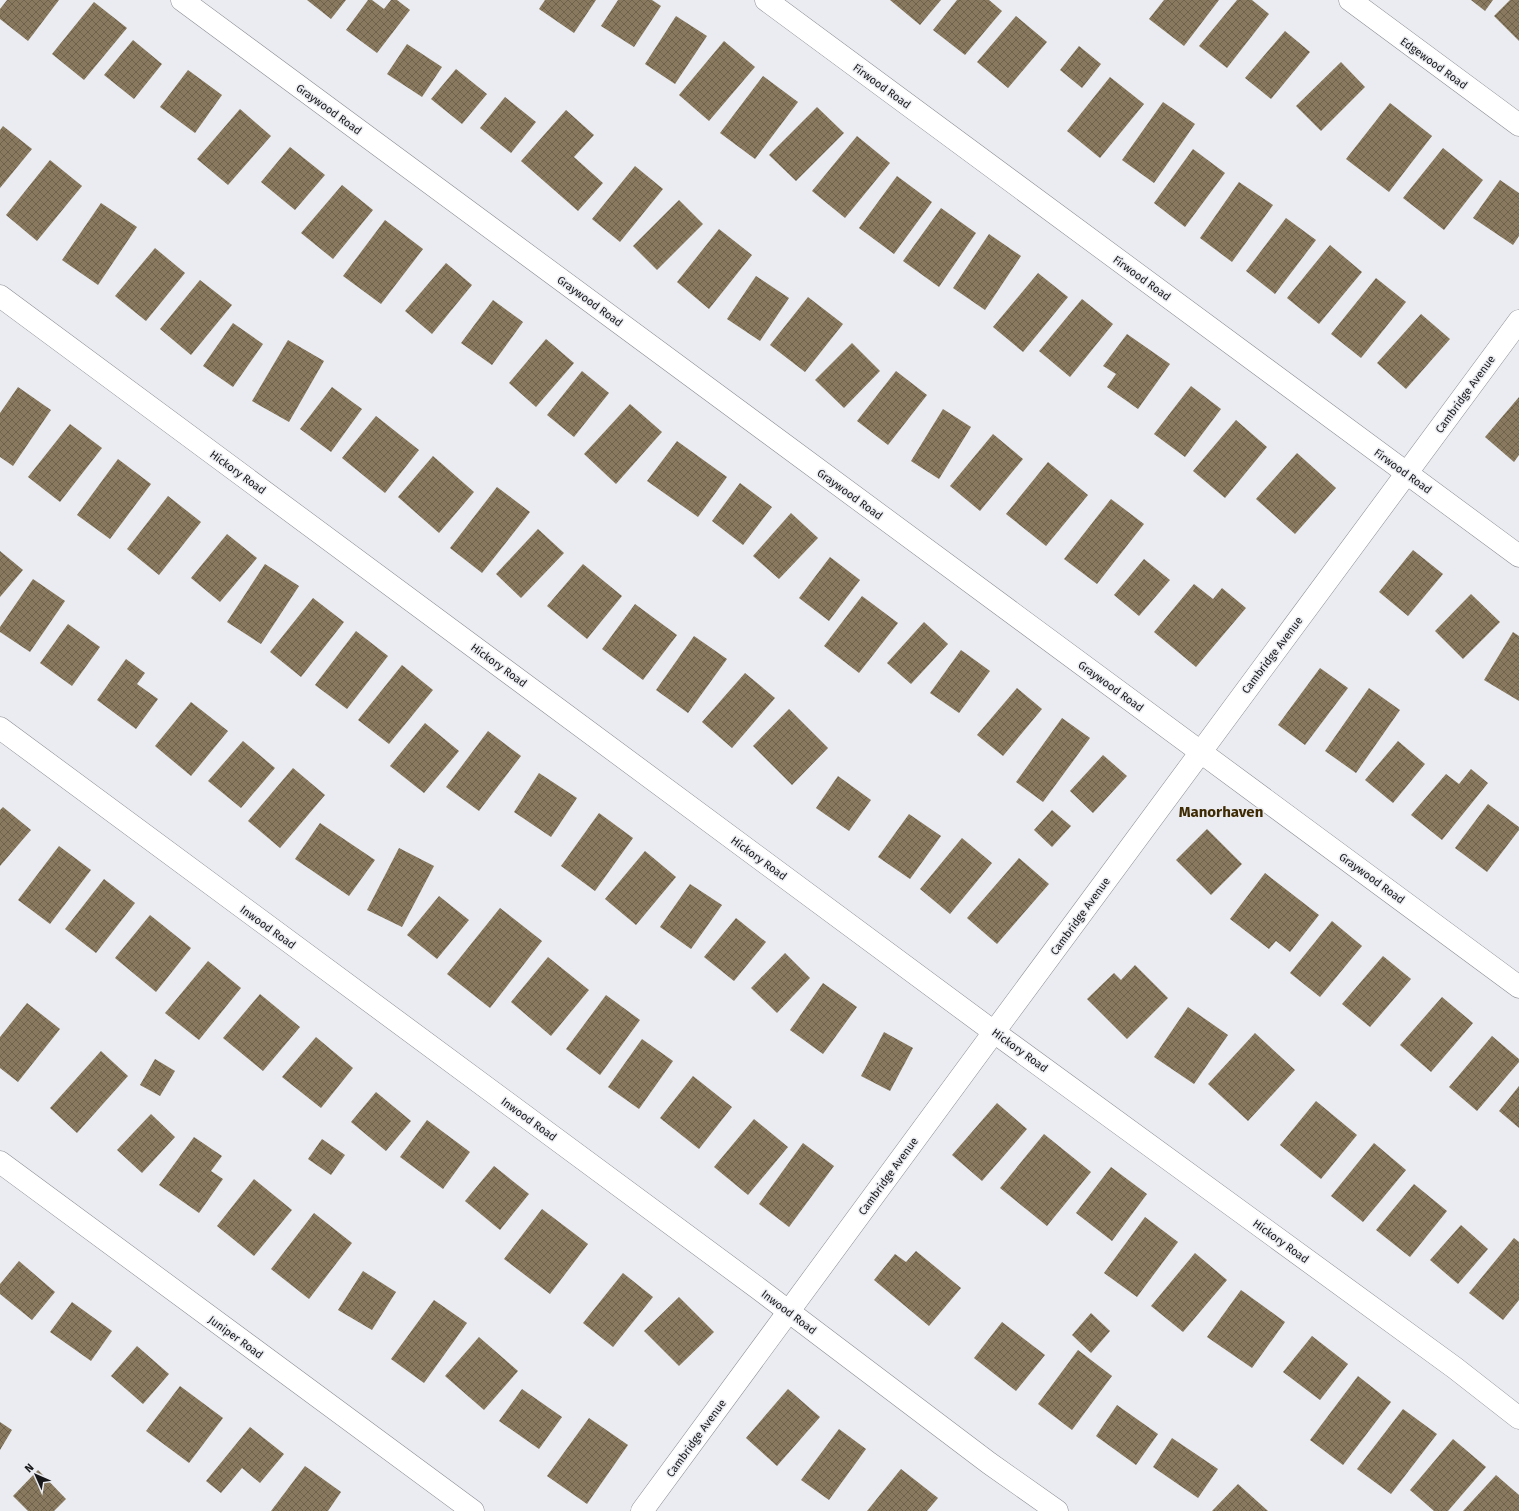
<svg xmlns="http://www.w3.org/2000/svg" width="1519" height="1511" font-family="'Fira Sans',sans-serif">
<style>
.building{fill:url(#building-cross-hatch)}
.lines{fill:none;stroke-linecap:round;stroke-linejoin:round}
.minor-casing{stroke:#8b8d93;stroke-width:23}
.minor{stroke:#fff;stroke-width:22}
.labels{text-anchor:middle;stroke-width:3;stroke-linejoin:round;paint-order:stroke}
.street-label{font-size:11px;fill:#171719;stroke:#eaecf1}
.district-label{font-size:15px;font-weight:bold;fill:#3e2a03;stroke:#eaecf1}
</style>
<defs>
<pattern id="building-cross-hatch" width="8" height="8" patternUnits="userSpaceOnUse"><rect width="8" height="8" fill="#89795e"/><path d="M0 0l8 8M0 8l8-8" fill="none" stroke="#6f624d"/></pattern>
</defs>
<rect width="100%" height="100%" fill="#eaecf1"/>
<!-- building -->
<g class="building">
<path d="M 7,0 L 59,0 L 28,41 L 0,19 L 0,9 Z"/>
<path d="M 307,0 L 346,0 L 331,19 Z"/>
<path d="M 368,0 L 372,0 L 384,9 L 391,0 L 397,0 L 410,10 L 377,53 L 346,30 Z"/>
<path d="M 545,0 L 596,0 L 574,33 L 539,9 Z"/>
<path d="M 618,0 L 652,0 L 661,6 L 634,47 L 601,26 Z"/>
<path d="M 890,0 L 941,0 L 920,25 Z"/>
<path d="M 957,0 L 989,0 L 1002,11 L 965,55 L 933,30 Z"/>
<path d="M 1164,0 L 1219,0 L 1184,46 L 1149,19 Z"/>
<path d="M 1237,0 L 1252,0 L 1269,14 L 1227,68 L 1199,46 Z"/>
<path d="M 1471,0 L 1493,0 L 1485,11 Z"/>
<path d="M 1510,0 L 1519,0 L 1519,41 L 1494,16 Z"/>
<path d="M 94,2 L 127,28 L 84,80 L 52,54 Z"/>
<path d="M 676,16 L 707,36 L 675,84 L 645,64 Z"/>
<path d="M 1016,16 L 1047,42 L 1008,88 L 977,62 Z"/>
<path d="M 1285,31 L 1310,52 L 1271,99 L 1245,78 Z"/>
<path d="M 133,40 L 162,64 L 134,99 L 104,75 Z"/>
<path d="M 724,41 L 755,67 L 709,121 L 679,95 Z"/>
<path d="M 407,44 L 442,67 L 422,97 L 387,74 Z"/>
<path d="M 1079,46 L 1101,64 L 1082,88 L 1060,70 Z"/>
<path d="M 1341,62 L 1365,87 L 1321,131 L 1296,106 Z"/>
<path d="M 456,69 L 487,94 L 462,124 L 431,99 Z"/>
<path d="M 188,70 L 222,95 L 195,133 L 160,107 Z"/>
<path d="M 763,76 L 798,102 L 755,159 L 720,133 Z"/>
<path d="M 1110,77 L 1144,104 L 1100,158 L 1067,131 Z"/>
<path d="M 505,97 L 536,122 L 511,153 L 480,128 Z"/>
<path d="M 1163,102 L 1195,124 L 1154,183 L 1122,160 Z"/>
<path d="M 1390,103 L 1432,136 L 1389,192 L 1346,159 Z"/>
<path d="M 817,107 L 844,133 L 796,181 L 769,155 Z"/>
<path d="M 240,109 L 271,136 L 228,185 L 197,159 Z"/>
<path d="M 566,110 L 594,135 L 574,157 L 603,183 L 578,211 L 521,161 Z"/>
<path d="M 3,126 L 32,149 L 0,188 L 0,130 Z"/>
<path d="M 857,136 L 890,163 L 845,218 L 812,191 Z"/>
<path d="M 290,147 L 325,175 L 295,210 L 261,182 Z"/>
<path d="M 1443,148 L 1483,180 L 1444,230 L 1403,198 Z"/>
<path d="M 1193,149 L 1225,173 L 1185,227 L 1154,203 Z"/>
<path d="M 50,160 L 82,186 L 37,241 L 6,215 Z"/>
<path d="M 635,166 L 663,189 L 620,242 L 592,219 Z"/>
<path d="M 897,176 L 932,202 L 894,254 L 859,228 Z"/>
<path d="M 1500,180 L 1519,193 L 1519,236 L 1513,245 L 1473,218 Z"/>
<path d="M 1239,182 L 1273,205 L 1232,262 L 1200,238 Z"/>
<path d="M 342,185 L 373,210 L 333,259 L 301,233 Z"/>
<path d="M 679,200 L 703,224 L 657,270 L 633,246 Z"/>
<path d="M 101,203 L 137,227 L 98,285 L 62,260 Z"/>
<path d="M 941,208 L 976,233 L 939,287 L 903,261 Z"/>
<path d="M 1286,218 L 1316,240 L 1275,294 L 1246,271 Z"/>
<path d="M 385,220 L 423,249 L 381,304 L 343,276 Z"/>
<path d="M 719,229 L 752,255 L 709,309 L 677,282 Z"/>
<path d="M 989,234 L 1021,256 L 985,310 L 953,288 Z"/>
<path d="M 1330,245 L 1362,272 L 1319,324 L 1287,298 Z"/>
<path d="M 155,248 L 185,273 L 146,321 L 115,296 Z"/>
<path d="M 446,263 L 472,285 L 432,334 L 405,311 Z"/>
<path d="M 1038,273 L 1068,297 L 1023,352 L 993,327 Z"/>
<path d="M 756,276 L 789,298 L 760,341 L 727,319 Z"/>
<path d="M 1376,278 L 1406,302 L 1361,358 L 1331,334 Z"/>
<path d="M 200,280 L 232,305 L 191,355 L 160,329 Z"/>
<path d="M 808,297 L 843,324 L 805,372 L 770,345 Z"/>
<path d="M 1082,299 L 1113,324 L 1070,377 L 1039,351 Z"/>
<path d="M 493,300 L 523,322 L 492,365 L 461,343 Z"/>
<path d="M 1421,314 L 1450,339 L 1406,389 L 1377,363 Z"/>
<path d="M 233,323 L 263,344 L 233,387 L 203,366 Z"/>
<path d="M 1127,334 L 1170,364 L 1138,409 L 1107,387 L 1116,374 L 1103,366 Z"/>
<path d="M 546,339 L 574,363 L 536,407 L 509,383 Z"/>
<path d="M 288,340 L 324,361 L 289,422 L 252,401 Z"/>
<path d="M 852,343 L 880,371 L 844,408 L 815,380 Z"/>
<path d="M 582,371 L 609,393 L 574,437 L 547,415 Z"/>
<path d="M 896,371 L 927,395 L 888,445 L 857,421 Z"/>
<path d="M 1191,386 L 1221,409 L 1185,457 L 1154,434 Z"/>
<path d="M 18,387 L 51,410 L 13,466 L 0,457 L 0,413 Z"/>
<path d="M 332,387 L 362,409 L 331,452 L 300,429 Z"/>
<path d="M 1519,397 L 1519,455 L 1514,462 L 1485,437 Z"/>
<path d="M 630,404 L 662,432 L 616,484 L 584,454 Z"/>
<path d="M 943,409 L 971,427 L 939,479 L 911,461 Z"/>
<path d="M 376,416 L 419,450 L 385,493 L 342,458 Z"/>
<path d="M 1236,420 L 1267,447 L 1225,498 L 1193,471 Z"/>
<path d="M 70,424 L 102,448 L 60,502 L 28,477 Z"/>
<path d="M 993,434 L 1023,459 L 980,511 L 950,486 Z"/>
<path d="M 677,441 L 727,477 L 698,517 L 647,481 Z"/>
<path d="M 1297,453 L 1336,488 L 1295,534 L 1256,499 Z"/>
<path d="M 433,456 L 474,492 L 439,533 L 398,497 Z"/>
<path d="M 118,459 L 151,484 L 110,539 L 77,515 Z"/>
<path d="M 1048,462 L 1088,495 L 1046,546 L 1006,514 Z"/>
<path d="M 740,483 L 772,507 L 743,545 L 712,521 Z"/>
<path d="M 497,487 L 530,512 L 482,573 L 450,548 Z"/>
<path d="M 168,496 L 201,522 L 159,575 L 127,549 Z"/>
<path d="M 1111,499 L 1144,524 L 1097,584 L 1064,559 Z"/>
<path d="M 791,513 L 818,538 L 779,579 L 753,556 Z"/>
<path d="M 538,529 L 564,553 L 521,598 L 496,574 Z"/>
<path d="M 227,534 L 257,558 L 220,602 L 191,578 Z"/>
<path d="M 1413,550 L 1443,574 L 1408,616 L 1379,592 Z"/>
<path d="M 0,551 L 23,570 L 0,597 Z"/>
<path d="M 830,557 L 860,580 L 829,621 L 799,598 Z"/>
<path d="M 1144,559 L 1170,580 L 1139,616 L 1114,595 Z"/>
<path d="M 265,564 L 299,586 L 261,644 L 227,622 Z"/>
<path d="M 583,564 L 622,596 L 587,639 L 547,606 Z"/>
<path d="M 33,579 L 65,601 L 30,652 L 0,632 L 0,627 Z"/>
<path d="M 1194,584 L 1213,599 L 1222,588 L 1246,608 L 1196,667 L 1154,632 Z"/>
<path d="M 1471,594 L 1500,622 L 1463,659 L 1435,631 Z"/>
<path d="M 862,596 L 898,623 L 859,673 L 824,646 Z"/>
<path d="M 313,598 L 344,622 L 301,677 L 270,652 Z"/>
<path d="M 635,604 L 677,635 L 643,680 L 602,649 Z"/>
<path d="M 924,622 L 948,644 L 911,684 L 887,663 Z"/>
<path d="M 68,624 L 100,647 L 72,686 L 40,663 Z"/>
<path d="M 356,631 L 388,656 L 347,709 L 315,685 Z"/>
<path d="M 1513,632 L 1519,636 L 1519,701 L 1484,680 Z"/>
<path d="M 694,636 L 727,659 L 688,713 L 656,690 Z"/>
<path d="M 961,650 L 990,671 L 959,713 L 930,693 Z"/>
<path d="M 126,659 L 145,673 L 137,684 L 158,699 L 136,729 L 97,700 Z"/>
<path d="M 402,665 L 433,690 L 389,744 L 358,720 Z"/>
<path d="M 1320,668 L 1348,688 L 1305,745 L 1278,725 Z"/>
<path d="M 745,673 L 775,698 L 732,748 L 702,722 Z"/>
<path d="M 1017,688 L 1042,709 L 1003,756 L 977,735 Z"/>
<path d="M 1369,688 L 1400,710 L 1356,773 L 1325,751 Z"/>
<path d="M 191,702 L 228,731 L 191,776 L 155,746 Z"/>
<path d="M 789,709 L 828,748 L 792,785 L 753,746 Z"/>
<path d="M 1062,718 L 1090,738 L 1043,802 L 1016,782 Z"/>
<path d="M 425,723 L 459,751 L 424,793 L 390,766 Z"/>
<path d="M 488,731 L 521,756 L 479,811 L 446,787 Z"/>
<path d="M 243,741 L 275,768 L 241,808 L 208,781 Z"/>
<path d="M 1398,741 L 1425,764 L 1393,803 L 1365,780 Z"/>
<path d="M 1103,755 L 1127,776 L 1093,813 L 1070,791 Z"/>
<path d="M 293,768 L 325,795 L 280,848 L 248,821 Z"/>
<path d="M 1471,769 L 1488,783 L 1442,840 L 1411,815 L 1446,774 L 1459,784 Z"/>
<path d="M 539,773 L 577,798 L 551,837 L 514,812 Z"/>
<path d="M 838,776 L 871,800 L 849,831 L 816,808 Z"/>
<path d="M 1488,804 L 1519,827 L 1519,830 L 1487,872 L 1455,848 Z"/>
<path d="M 3,807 L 31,830 L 0,866 L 0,810 Z"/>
<path d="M 1052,810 L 1071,826 L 1052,847 L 1034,830 Z"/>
<path d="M 599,813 L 633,838 L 595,891 L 561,866 Z"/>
<path d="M 909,814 L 941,836 L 910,879 L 878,857 Z"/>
<path d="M 320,823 L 375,860 L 349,896 L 295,859 Z"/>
<path d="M 1207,829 L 1242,864 L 1211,895 L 1176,860 Z"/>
<path d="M 962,838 L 992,863 L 950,914 L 920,889 Z"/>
<path d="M 59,846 L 91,870 L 50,924 L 18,900 Z"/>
<path d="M 399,848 L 434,866 L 402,927 L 367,910 Z"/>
<path d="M 645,851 L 676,877 L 636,925 L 605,899 Z"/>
<path d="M 1019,858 L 1049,884 L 997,944 L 967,918 Z"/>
<path d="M 1265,873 L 1319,915 L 1290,952 L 1276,941 L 1269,949 L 1230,919 Z"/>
<path d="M 104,879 L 135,903 L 96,953 L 65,929 Z"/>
<path d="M 690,884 L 722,905 L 691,949 L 660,927 Z"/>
<path d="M 439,896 L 469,920 L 437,959 L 407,935 Z"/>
<path d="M 500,908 L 542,941 L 490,1008 L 447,974 Z"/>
<path d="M 150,915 L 191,948 L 156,992 L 115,958 Z"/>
<path d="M 736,918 L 766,942 L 734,981 L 704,957 Z"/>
<path d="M 1332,921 L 1362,946 L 1320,997 L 1290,973 Z"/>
<path d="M 785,953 L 810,978 L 777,1013 L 751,988 Z"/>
<path d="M 1383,956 L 1411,979 L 1370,1027 L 1342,1004 Z"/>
<path d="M 548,957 L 589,990 L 551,1036 L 511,1002 Z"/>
<path d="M 208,961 L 241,988 L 199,1040 L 165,1013 Z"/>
<path d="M 1135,965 L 1168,998 L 1127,1039 L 1087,999 L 1114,973 L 1121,980 Z"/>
<path d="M 823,983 L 857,1007 L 823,1054 L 790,1030 Z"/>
<path d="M 260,994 L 300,1027 L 263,1071 L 223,1038 Z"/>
<path d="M 606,995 L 640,1020 L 600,1075 L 566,1049 Z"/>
<path d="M 1442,997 L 1473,1023 L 1431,1072 L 1400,1045 Z"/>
<path d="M 27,1003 L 60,1029 L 18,1082 L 0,1068 L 0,1037 Z"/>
<path d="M 1188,1007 L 1228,1035 L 1194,1084 L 1154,1057 Z"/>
<path d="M 884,1032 L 913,1048 L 890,1091 L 861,1076 Z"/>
<path d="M 1255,1033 L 1295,1070 L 1248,1121 L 1208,1084 Z"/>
<path d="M 1492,1036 L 1519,1059 L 1519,1062 L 1477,1111 L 1449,1087 Z"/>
<path d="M 316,1037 L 353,1068 L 321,1108 L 282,1077 Z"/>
<path d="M 642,1039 L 673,1061 L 639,1109 L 608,1087 Z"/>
<path d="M 101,1051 L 128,1076 L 77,1133 L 50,1108 Z"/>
<path d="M 155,1059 L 175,1071 L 160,1096 L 140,1085 Z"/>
<path d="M 693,1076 L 732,1107 L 699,1149 L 660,1118 Z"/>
<path d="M 1519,1086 L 1519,1128 L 1499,1111 Z"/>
<path d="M 376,1092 L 411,1121 L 386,1151 L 351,1122 Z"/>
<path d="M 1316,1101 L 1357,1135 L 1321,1179 L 1280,1145 Z"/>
<path d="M 997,1103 L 1027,1129 L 982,1181 L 952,1155 Z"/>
<path d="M 151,1114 L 175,1137 L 142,1173 L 117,1150 Z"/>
<path d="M 754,1119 L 788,1147 L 748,1195 L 714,1167 Z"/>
<path d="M 427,1120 L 470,1152 L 443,1189 L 400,1157 Z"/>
<path d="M 1044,1134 L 1091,1172 L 1047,1226 L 1000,1188 Z"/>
<path d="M 194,1137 L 222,1156 L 211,1171 L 223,1179 L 199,1213 L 159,1185 Z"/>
<path d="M 322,1139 L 345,1155 L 331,1175 L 308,1159 Z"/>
<path d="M 803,1143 L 834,1166 L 789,1227 L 759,1204 Z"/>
<path d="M 1374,1143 L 1406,1170 L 1363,1222 L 1331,1196 Z"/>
<path d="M 494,1166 L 529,1194 L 500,1230 L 465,1201 Z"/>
<path d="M 1111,1167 L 1147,1194 L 1112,1241 L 1076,1213 Z"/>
<path d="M 254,1179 L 292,1210 L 254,1256 L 217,1226 Z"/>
<path d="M 1414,1184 L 1447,1211 L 1410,1257 L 1376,1230 Z"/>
<path d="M 542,1209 L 588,1244 L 550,1294 L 504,1259 Z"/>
<path d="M 314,1213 L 352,1243 L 309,1299 L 271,1269 Z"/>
<path d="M 1145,1217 L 1178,1242 L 1137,1297 L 1104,1273 Z"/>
<path d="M 1461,1225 L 1488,1249 L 1458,1284 L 1430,1260 Z"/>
<path d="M 1514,1238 L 1519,1242 L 1519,1300 L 1503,1320 L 1469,1293 Z"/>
<path d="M 916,1251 L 961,1288 L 929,1326 L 874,1280 L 895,1254 L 906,1262 Z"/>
<path d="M 1195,1253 L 1227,1280 L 1183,1332 L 1151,1306 Z"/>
<path d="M 19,1261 L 55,1292 L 32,1320 L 0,1294 L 0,1284 Z"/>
<path d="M 363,1271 L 396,1292 L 372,1330 L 338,1310 Z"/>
<path d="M 623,1273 L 653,1297 L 613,1347 L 583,1323 Z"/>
<path d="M 1241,1290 L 1285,1322 L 1252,1368 L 1207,1337 Z"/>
<path d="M 679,1297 L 714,1332 L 679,1366 L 644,1331 Z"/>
<path d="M 434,1300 L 467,1323 L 424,1383 L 391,1359 Z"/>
<path d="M 72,1302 L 112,1331 L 91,1361 L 50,1332 Z"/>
<path d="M 1091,1313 L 1110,1331 L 1091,1353 L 1072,1335 Z"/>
<path d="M 1002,1322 L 1045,1355 L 1016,1391 L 974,1358 Z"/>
<path d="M 1312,1336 L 1348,1364 L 1320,1400 L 1283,1372 Z"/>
<path d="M 479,1337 L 518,1371 L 484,1410 L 445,1376 Z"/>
<path d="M 137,1346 L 169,1374 L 143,1404 L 111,1376 Z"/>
<path d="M 1078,1350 L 1112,1376 L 1072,1430 L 1038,1404 Z"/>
<path d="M 1358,1376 L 1391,1402 L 1343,1465 L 1310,1440 Z"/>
<path d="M 180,1386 L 223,1418 L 189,1463 L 146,1431 Z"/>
<path d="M 522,1389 L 562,1417 L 539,1449 L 499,1421 Z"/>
<path d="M 788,1389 L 820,1417 L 777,1466 L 746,1438 Z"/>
<path d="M 1117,1405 L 1158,1434 L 1136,1465 L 1096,1436 Z"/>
<path d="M 1403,1409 L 1437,1434 L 1391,1494 L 1357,1469 Z"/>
<path d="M 589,1418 L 628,1445 L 587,1504 L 547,1476 Z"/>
<path d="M 0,1422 L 12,1430 L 0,1450 Z"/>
<path d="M 250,1427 L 284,1454 L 260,1483 L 242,1468 L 221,1493 L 206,1481 Z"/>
<path d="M 839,1429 L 866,1449 L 829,1500 L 801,1480 Z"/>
<path d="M 1172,1438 L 1218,1469 L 1198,1498 L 1153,1467 Z"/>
<path d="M 1453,1439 L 1486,1467 L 1448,1511 L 1434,1511 L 1410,1490 Z"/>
<path d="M 305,1466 L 341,1492 L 328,1511 L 271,1511 Z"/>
<path d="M 901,1469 L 938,1498 L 927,1511 L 867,1511 Z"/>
<path d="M 38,1470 L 66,1499 L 54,1511 L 28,1511 L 13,1496 Z"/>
<path d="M 1496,1475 L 1519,1495 L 1519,1511 L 1463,1511 Z"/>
<path d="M 1238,1484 L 1268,1511 L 1212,1511 Z"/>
</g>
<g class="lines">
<!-- minor casing -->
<g class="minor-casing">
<g id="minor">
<path d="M 182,0 L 1519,987"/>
<path d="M 766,0 L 1519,556"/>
<path d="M 1350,0 L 1519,125"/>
<path d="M 0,296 L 994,1032 L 1455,1368 L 1519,1418"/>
<path d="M 0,728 L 759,1289 L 989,1463 L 1057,1511"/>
<path d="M 0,1162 L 473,1511"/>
<path d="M 642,1511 L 994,1032 L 1519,321"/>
</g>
</g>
<!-- minor -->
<use href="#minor" class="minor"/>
</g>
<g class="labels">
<!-- street labels -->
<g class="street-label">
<text transform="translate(1434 63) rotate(36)" y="4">Edgewood Road</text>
<text transform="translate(882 86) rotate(36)" y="4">Firwood Road</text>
<text transform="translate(329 109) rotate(36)" y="4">Graywood Road</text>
<text transform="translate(1142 278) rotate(36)" y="4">Firwood Road</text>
<text transform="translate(590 301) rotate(36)" y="4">Graywood Road</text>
<text transform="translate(1465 394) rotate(-54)" y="4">Cambridge Avenue</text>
<text transform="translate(1403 471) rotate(36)" y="4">Firwood Road</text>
<text transform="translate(238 472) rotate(36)" y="4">Hickory Road</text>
<text transform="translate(850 494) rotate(36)" y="4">Graywood Road</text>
<text transform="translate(1272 655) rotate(-53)" y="4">Cambridge Avenue</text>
<text transform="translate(499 665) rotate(36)" y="4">Hickory Road</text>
<text transform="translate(1111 686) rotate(36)" y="4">Graywood Road</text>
<text transform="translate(759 858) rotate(36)" y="4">Hickory Road</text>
<text transform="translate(1372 878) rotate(36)" y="4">Graywood Road</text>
<text transform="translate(1080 916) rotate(-54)" y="4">Cambridge Avenue</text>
<text transform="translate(268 927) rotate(36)" y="4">Inwood Road</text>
<text transform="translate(1020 1050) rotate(36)" y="4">Hickory Road</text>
<text transform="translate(529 1119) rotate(36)" y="4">Inwood Road</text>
<text transform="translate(888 1176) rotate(-54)" y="4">Cambridge Avenue</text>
<text transform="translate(1281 1241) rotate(36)" y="4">Hickory Road</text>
<text transform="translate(789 1312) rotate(37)" y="4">Inwood Road</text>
<text transform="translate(236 1337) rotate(36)" y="4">Juniper Road</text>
<text transform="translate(696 1438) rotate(-54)" y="4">Cambridge Avenue</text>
</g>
<!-- district labels -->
<g class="district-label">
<text x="1221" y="817">Manorhaven</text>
</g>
</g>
<!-- north arrow -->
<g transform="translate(36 1475) rotate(315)" stroke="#eaecf1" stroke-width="3" paint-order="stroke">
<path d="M0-3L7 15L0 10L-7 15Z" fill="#171719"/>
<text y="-6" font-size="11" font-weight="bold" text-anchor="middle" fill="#171719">N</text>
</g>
</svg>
